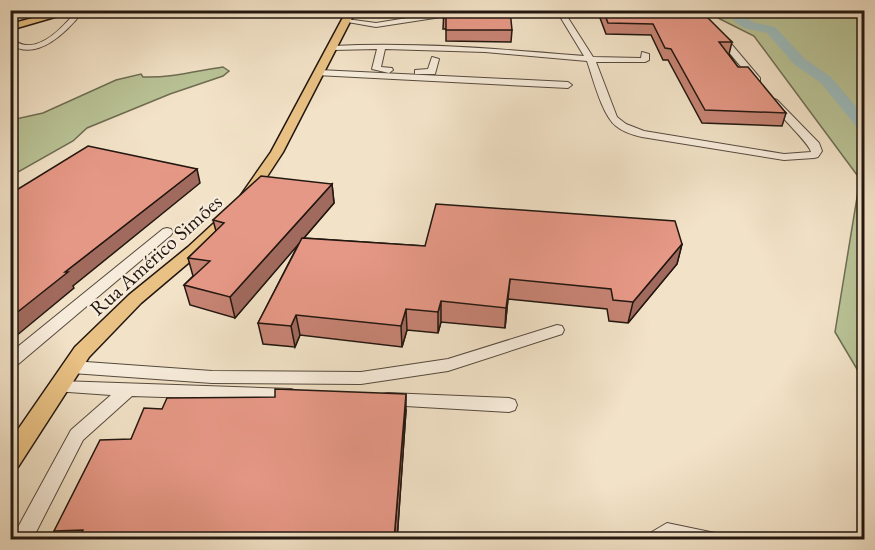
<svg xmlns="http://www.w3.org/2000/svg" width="875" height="550" font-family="'EB Garamond',serif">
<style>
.green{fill:#b9c396;stroke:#6e6d53;stroke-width:1.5}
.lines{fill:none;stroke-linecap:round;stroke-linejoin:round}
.river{fill:#9dbcbd;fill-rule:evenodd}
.minor-casing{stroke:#564a3e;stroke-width:2}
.major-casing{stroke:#221710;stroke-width:3}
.minor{fill:#f7ecdb;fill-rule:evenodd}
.major{fill:#e9c184;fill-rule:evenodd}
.wall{fill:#c68373;stroke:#221710;stroke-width:1.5}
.shaded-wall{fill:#a16a5e;stroke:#221710;stroke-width:1.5}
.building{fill:#e69886;stroke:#221710;stroke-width:1.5}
.labels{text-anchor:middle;stroke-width:4.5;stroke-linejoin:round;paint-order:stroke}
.street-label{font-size:21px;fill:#221710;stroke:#f7ecdb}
</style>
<rect width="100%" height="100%" fill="#f2e2c7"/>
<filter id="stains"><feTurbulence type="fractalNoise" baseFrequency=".00333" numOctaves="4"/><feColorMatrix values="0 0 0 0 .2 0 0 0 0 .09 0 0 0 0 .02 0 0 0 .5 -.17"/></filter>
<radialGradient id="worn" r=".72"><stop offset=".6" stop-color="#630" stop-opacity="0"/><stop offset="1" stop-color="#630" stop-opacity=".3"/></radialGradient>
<!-- green -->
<g class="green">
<path d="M 861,10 L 864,14 L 864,381 L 835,332 L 860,179 L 754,36 L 720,19 L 710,11 Z"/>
<path d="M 223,67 L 229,71 L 223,76 L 170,94 L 87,128 L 73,141 L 11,176 L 11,120 L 43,113 L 116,80 L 141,74 L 143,77 C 171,78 196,71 223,67 Z"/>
</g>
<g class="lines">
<!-- river -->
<path class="river" d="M 728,10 L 739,10 L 752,22 L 775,27 L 805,59 L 831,77 L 864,116 L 864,131 L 858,129 L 821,83 L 795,65 L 767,33 L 744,28 L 735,22 Z"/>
<!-- minor casing -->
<g class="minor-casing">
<g id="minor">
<path d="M 77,10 L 84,10 C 68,31 37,63 10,44 L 10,40 L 13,40 C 17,42 21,45 26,45 C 45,47 66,24 77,10 Z"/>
<path d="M 556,10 L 563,10 L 593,57 L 641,58 L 642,52 L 649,54 L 649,60 L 645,62 L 596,62 L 617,117 L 626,124 L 644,131 L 784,154 L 811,152 C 810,144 777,113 769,102 L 774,99 L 777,100 L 819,143 L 822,151 L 818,157 L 814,158 L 784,160 L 642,137 C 633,135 623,132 616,126 C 602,115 593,78 587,61 L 485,52 L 385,49 L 381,67 L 392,68 L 393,70 L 389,73 L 372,69 L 377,49 L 333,50 L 329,48 L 333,46 C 417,42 500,49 584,56 Z"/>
<path d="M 438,13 L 442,15 L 441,17 L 376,27 L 342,21 L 346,19 L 376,23 Z"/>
<path d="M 716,33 L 722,33 L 760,78 L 760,82 L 754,82 L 716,37 Z"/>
<path d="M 432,57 L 439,59 L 435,74 L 415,74 L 415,70 L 428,69 Z"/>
<path d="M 319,70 L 568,82 L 572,85 L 568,88 L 316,75 L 316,71 Z"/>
<path d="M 167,228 L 171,229 L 173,232 L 171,235 L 16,366 L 10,368 L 10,353 L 163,229 Z"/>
<path d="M 557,325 L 562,326 L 564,330 L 562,334 L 448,371 L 361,384 L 212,383 L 72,373 L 66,371 L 64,367 L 66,363 L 72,361 L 212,371 L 361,372 L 448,359 Z"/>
<path d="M 60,381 L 291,389 L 297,391 L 299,395 L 297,399 L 291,401 L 132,396 L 83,440 L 32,540 L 11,540 L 71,430 L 111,395 L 54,391 L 52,387 L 54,383 Z"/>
<path d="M 388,393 L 509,398 L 515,400 L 517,405 L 515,410 L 509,412 L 388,405 L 382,404 L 380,399 L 382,394 Z"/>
<path d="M 667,523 L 715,533 L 718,540 L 647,540 L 650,533 Z"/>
</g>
</g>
<!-- major casing -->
<g class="major-casing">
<g id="major">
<path d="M 63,10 L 79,10 L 10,30 L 10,24 Z"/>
<path d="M 347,10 L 356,10 L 283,152 L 253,198 L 243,198 L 241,195 L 271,152 Z"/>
<path d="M 231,211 L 238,215 L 236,218 L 200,253 L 141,303 L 89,357 L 18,467 L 10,469 L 10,441 L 75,347 L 129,295 L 188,247 L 226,212 Z"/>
</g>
</g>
<!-- minor -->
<use href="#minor" class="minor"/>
<!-- major -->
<use href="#major" class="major"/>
</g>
<!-- wall -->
<g class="wall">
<path d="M 444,10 L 512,30 L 511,42 L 446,41 L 446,29 L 443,29 Z"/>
<path d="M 597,10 L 696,10 L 732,42 L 729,54 L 738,67 L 786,113 L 782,126 L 702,123 L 668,60 L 663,60 L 651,35 L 606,34 Z"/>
<path d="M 332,184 L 334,203 L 304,238 L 425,246 L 682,244 L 677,264 L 628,323 L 609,321 L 607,309 L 508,299 L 505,328 L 441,322 L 438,333 L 407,330 L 402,347 L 300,335 L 295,347 L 263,344 L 258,323 L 299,243 L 235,318 L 190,305 L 184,285 L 193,276 L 188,258 L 216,231 L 213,220 Z"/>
<path d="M 162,409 L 406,410 L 397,540 L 60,540 L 54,531 L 131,439 Z"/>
</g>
<!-- shaded-wall -->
<g class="shaded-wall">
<path d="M 197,169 L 200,183 L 73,286 L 74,288 L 10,341 L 10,318 L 65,272 Z"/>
<path d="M 332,184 L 334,203 L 235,318 L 230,297 Z"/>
<path d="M 682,244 L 677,264 L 628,323 L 633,302 Z"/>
<path d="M 510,279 L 508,299 L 505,328 L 506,308 Z"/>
<path d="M 441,301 L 441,322 L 438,333 L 438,312 Z"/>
<path d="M 406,309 L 407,330 L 402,347 L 401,326 Z"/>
<path d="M 296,315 L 300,335 L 295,347 L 291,326 Z"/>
<path d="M 406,394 L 406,410 L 397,540 L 394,540 Z"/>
</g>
<!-- building -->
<g class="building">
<path d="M 444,10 L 510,10 L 512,30 L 446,30 L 446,18 L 443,18 Z"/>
<path d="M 603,10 L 696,10 L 702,16 L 706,16 L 732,42 L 719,42 L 738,67 L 748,67 L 786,113 L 705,110 L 671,49 L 665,48 L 653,24 L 608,23 Z"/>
<path d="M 88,146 L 197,169 L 65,272 L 68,272 L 10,318 L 10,194 Z"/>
<path d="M 261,176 L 332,184 L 230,297 L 184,285 L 210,261 L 188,258 L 224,223 L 213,220 Z"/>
<path d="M 436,204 L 675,221 L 682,244 L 633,302 L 613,300 L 611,289 L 510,279 L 506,308 L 441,301 L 438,312 L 406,309 L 401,326 L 296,315 L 291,326 L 258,323 L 302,238 L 425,246 Z"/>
<path d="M 275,389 L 406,394 L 394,540 L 79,540 L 83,530 L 54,531 L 100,440 L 131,439 L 144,408 L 162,409 L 167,398 L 275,397 Z"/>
</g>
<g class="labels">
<!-- street labels -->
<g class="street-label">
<text transform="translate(156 255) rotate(-42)" y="7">Rua Américo Simões</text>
</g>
</g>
<!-- margin -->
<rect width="875" height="550" fill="none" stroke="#f2e2c7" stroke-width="36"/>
<rect x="12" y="12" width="851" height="526" fill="none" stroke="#221710" stroke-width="3"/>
<rect x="18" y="18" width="839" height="514" fill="none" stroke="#221710" stroke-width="1.5"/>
<rect width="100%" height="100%" filter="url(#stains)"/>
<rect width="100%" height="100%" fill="url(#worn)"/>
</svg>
